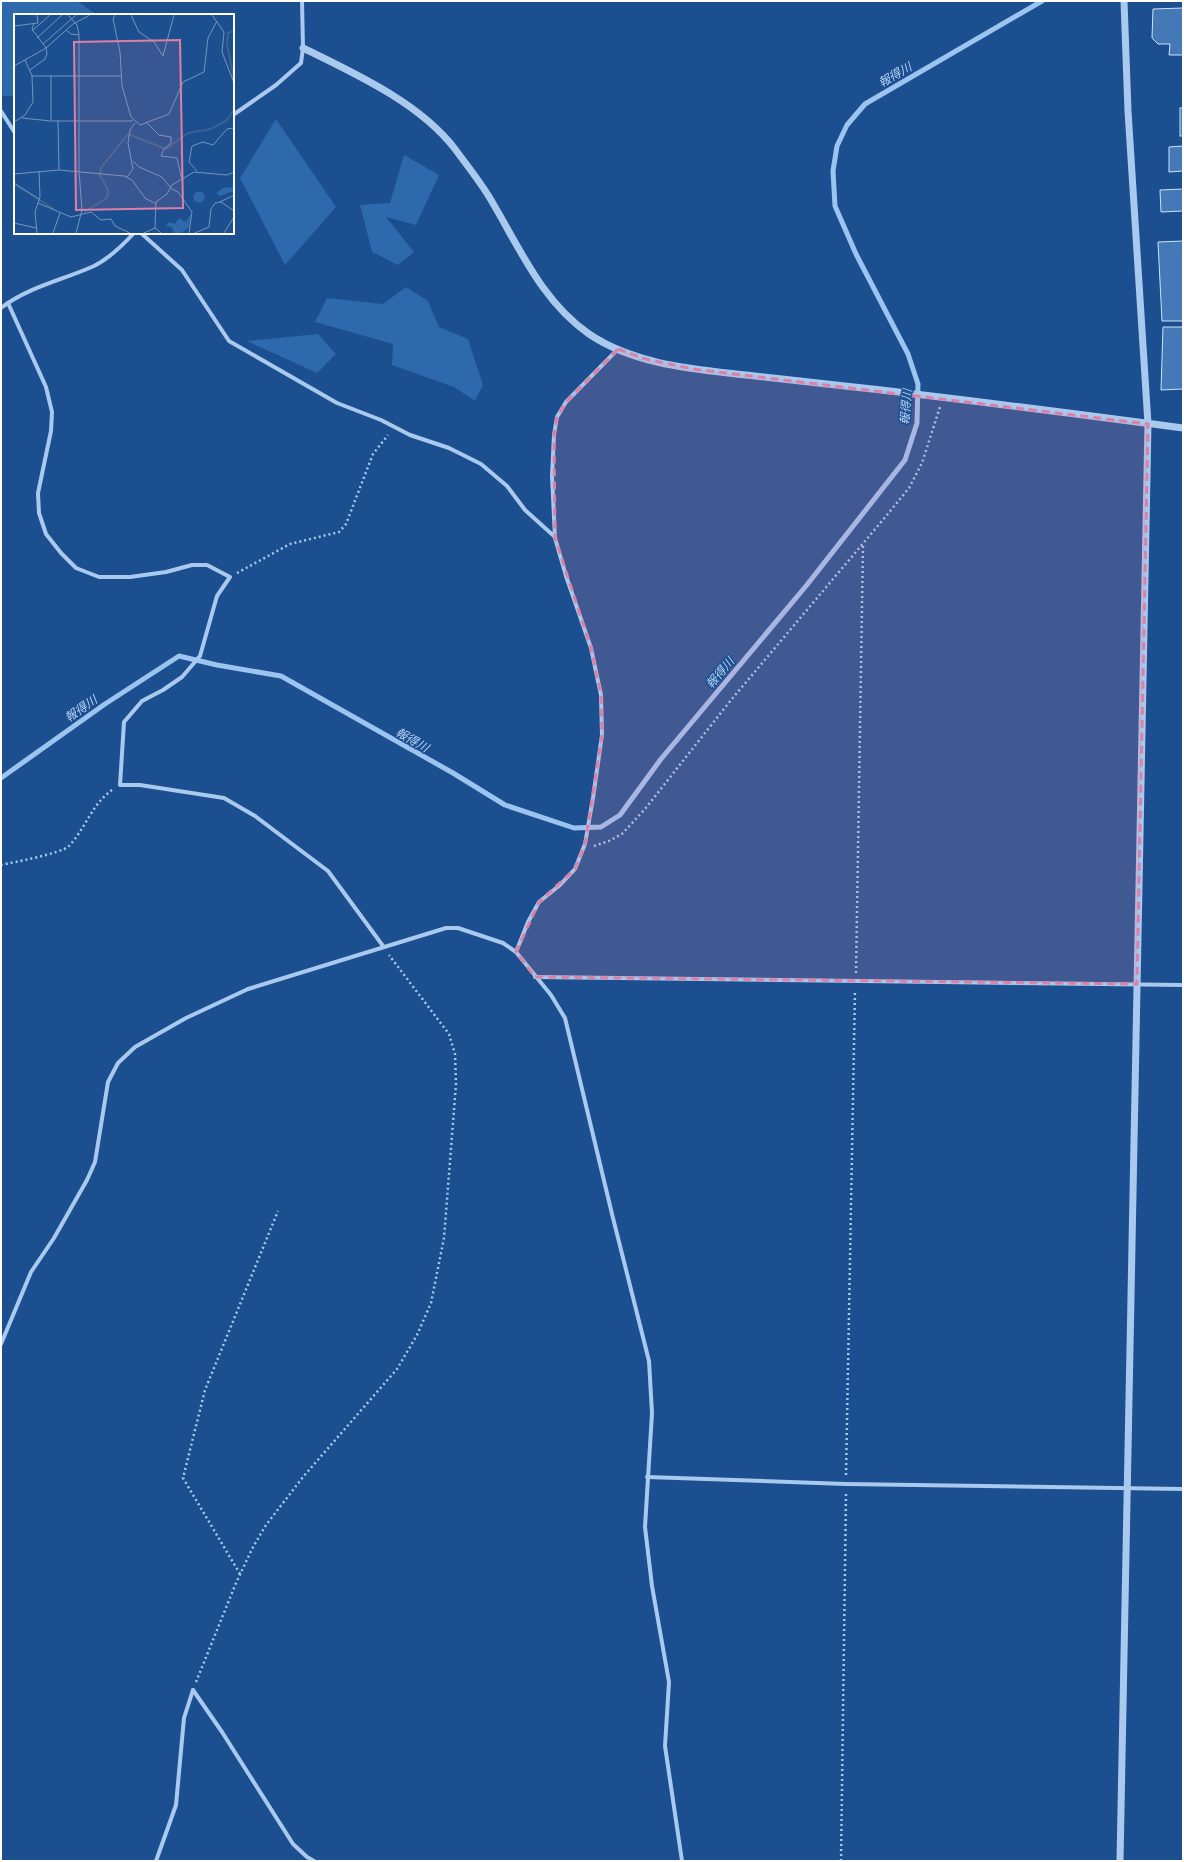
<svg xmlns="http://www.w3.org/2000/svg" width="1184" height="1862" font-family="'DejaVu Sans','Noto Sans JP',sans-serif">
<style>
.green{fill:#2e69ad}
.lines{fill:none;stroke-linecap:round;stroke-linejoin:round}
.stream{stroke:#9cc4f0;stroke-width:5}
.building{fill:#4478b7;stroke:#cfe3fa}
.path{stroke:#a9c9ee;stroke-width:2.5;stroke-dasharray:2 3;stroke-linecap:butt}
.minor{stroke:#a9c9ee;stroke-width:4}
.tertiary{stroke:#a9c9ee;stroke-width:7}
.marked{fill:#dd80a5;fill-opacity:0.2;stroke:#dd80a5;stroke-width:3;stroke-dasharray:8 5;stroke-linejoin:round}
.labels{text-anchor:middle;stroke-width:3;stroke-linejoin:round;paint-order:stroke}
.water-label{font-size:12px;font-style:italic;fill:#b5d3f5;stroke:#1b4f8f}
.inset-river{fill:none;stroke:#3c6290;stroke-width:2}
.inset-road{fill:none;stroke:#7695bc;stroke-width:1}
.view{fill:#dd80a5;fill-opacity:0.15;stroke:#dd80a5;stroke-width:2}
.inset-edge{fill:none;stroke:#fff;stroke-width:2}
</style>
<rect width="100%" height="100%" fill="#1b4f8f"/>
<!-- green -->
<g class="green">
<path d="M 1,1 L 77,1 L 97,15 L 15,15 L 15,96 L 3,96 L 1,93 Z"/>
<path d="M 276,119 L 336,207 L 285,265 L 240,178 Z"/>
<path d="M 404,155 L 439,175 L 416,225 L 386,217 L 414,252 L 398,265 L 372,252 L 360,205 L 390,203 Z"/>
<path d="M 406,287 L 428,301 L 439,327 L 468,339 L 483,385 L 475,401 L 454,387 L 392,365 L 393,344 L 315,322 L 327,298 L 383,304 Z"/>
<path d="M 318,334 L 336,354 L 317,373 L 247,341 Z"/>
</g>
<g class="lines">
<!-- stream -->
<path class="stream" d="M 1,778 L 105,704 L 179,656 L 217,665 L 281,676 L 453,773 L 505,805 L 574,828 L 601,827 L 620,815 L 661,759 L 806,586 L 905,460 L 917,423 L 918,384 L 908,354 L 856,254 L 835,206 L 833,171 L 837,146 L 847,125 L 865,104 L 1042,1"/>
</g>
<!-- building -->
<g class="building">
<path d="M 1183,8 L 1183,55 L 1169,55 L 1170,44 L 1158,44 L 1152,38 L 1153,9 Z"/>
<rect x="1180" y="108" width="3" height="28"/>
<path d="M 1183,146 L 1183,171 L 1169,172 L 1169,147 Z"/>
<path d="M 1183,189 L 1183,211 L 1161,212 L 1160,190 Z"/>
<path d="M 1183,241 L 1183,321 L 1162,321 L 1158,242 Z"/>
<path d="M 1163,327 L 1183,327 L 1183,389 L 1161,390 Z"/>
</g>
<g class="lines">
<!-- path -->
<g class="path">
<path d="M 237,573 L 290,544 L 339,532 L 346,524 L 373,454 L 388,435"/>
<path d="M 594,846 L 609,841 L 622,834 L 645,809 L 731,700 L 887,515 L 909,488 L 922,463 L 940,407"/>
<path d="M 1,865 C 14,862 60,854 69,846 C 85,829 92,804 112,790"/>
<path d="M 856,973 L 863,545"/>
<path d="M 846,1475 L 855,990"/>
<path d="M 240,1574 L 183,1478 L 205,1390 L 278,1211"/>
<path d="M 196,1682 L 236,1583 L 253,1547 L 266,1525 L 303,1477 L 397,1369 L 417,1335 L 431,1303 L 444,1238 L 456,1084 L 455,1054 L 449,1034 L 389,955"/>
<path d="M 841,1861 L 846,1494"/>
</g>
<!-- minor -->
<g class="minor">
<path d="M 1,111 L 15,133"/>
<path d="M 233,115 L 276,85 L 301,63 L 303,48 L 302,1"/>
<path d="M 141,233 L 182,270 L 229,341 L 337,403 L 381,420 L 410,435 L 449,448 L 481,464 L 507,486 L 525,510 L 555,537"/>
<path d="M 8,303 L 46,387 L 52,412 L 51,431 L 38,493 L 39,513 L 46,534 L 61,553 L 76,568 L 99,577 L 130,577 L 166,572 L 192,565 L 207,565 L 230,577 L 217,596 L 200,656 L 182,677 L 163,690 L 142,701 L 124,722 L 120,785 L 140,785 L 224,798 L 255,816 L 328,871 L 383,946"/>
<path d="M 1,308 C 28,287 63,280 94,266 C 110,258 122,246 134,233"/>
<path d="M 516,952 L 528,922 L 539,902 L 560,885 L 575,869 L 585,844 L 593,798 L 602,735 L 601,695 L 591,648 L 566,576 L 555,538 L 552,476 L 554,435 L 557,417 L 566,402 L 618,349"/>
<path d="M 535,977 L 1183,985"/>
<path d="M 1,1344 L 31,1272 L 54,1238 L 87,1180 L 95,1162 L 108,1082 L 118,1063 L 135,1047 L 186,1018 L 248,989 L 446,928 L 458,928 L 503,943 L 516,952 L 551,995 L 565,1018 L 612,1214 L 649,1361 L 652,1413 L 645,1527 L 652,1586 L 669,1682 L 665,1746 L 682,1861"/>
<path d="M 647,1477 L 846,1484 L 1183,1489"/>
<path d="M 193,1690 L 222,1732 L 293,1844 L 307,1857 L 314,1861"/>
<path d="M 156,1861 L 176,1805 L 184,1718 L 193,1690"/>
</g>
<!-- tertiary -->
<g class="tertiary">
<path d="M 303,48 C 354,73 420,103 455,149 C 466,164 478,179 488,195 C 518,244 540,300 589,334 C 635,365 694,369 746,375 C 785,379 824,384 863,388 C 970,400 1077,414 1183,428"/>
<path d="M 1120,1861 L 1148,424 L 1128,111 L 1124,1"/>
</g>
</g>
<!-- marked area -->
<path class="marked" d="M 618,349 L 646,359 L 693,369 L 1148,424 L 1137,984 L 535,977 L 516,952 L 539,902 L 575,869 L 585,844 L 602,735 L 601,695 L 591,648 L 555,538 L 554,435 L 557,417 L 566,402 Z"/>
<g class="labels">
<!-- water labels -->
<g class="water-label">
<text transform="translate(895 75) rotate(-30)" y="4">報得川</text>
<text transform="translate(906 407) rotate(-85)" y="4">報得川</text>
<text transform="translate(720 673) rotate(-50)" y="4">報得川</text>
<text transform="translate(81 709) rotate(-35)" y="4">報得川</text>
<text transform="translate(412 740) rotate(30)" y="4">報得川</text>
</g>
</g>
<!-- overview -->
<g transform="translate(14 14)">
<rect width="220" height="220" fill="#1b4f8f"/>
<path d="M 220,173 L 220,177 L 206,182 L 202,179 L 209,174 ZM179.5 183a5.5 5.5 0 1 1 11 0a5.5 5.5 0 1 1-11 0ZM 177,199 L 175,213 L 167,219 L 160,219 L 158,213 L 151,212 L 156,208 L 161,210 L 165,204 L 172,208 Z" fill="#2e69ad"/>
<path class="inset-river" d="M 220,17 L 214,19 L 213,30 L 220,66M 0,170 L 40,195M 70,198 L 93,184 L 94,176 L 86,161 L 87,154 L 114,120 L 152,135 L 174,119 L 197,115 L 212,107 L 220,96"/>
<path class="inset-road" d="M 54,1 L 63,11 L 65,21 L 65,157 L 68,196 L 62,219M 101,1 L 99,5 L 106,38 L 108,72 L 117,103 L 126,111 L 155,100 L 169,68 L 190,58 L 194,24 L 203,7M 117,1 L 125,18 L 140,28 L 149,42M 198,1 L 210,18 L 208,38 L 220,69M 0,12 L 24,9 L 23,1M 52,16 L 57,20 L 65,21M 18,17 L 36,1M 23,24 L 48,1M 29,30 L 62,1M 149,42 L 160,1M 0,52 L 32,34 L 59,10 L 76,1M 16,56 L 31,45 L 33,40 L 32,34 L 18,15 L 20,9M 18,62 L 108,62M 8,104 L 37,107 L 119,107M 37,106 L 37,62M 44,107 L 45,156M 0,108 L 11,101 L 19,88 L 18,62 L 11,46M 133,109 L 145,121 L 157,123 L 157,129 L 150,135 L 147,142 L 163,144 L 168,166M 119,147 L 125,153 L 148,163 L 156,173M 183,157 L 175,148 L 178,132 L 189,128 L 199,131 L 213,115 L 220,114M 0,160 L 45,156 L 110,162 L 118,166 L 131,184 L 142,190M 113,163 L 119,155 L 114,129 L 116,116 L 121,109M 0,169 L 25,185M 156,174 L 164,178 L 178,198 L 175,219M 206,188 L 220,181M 24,189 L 57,203 L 77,198 L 87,206 L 97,205 L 101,212 L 116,219M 0,209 L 22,214M 23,219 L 21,198 L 26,183 L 25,157M 39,219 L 46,199M 130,219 L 141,214M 147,219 L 141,214 L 142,188 L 153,180 L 158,171 L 180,158 L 213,161 L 220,158M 181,219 L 195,213 L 197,195 L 201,189 L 207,188 L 220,197M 210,219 L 220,203"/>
<path class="view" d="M 166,26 L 169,194 L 62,196 L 60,28 Z"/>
<rect width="220" height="220" class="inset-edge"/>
</g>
<!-- border -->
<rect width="1184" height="1862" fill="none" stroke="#ffffff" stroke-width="4"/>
</svg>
